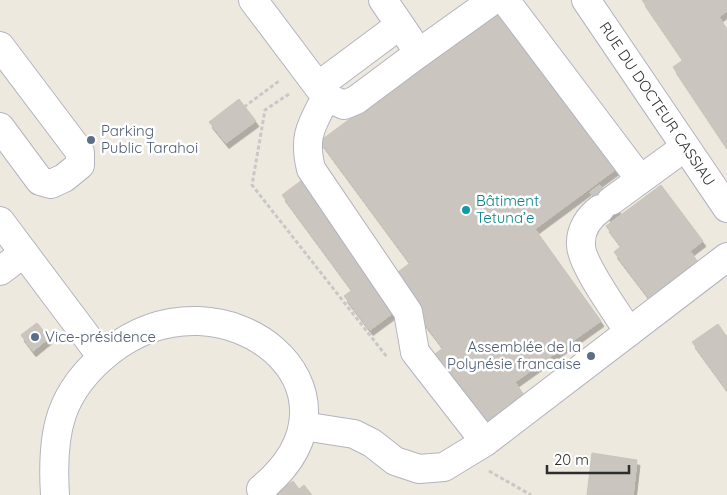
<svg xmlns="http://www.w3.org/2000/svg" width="727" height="495" font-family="Quicksand,sans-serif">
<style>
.building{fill:#cac5bf;stroke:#c9c5b9;filter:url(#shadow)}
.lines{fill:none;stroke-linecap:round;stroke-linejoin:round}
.minor-casing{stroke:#b3b4c0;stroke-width:30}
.path{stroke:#c8c8c8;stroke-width:3;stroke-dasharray:4 2.5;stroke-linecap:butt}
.minor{stroke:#fff;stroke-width:28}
.service-dot{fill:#5c6f8a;stroke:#fff;stroke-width:2}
.culture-dot{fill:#0f9aa8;stroke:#fff;stroke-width:2}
.labels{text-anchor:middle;stroke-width:5;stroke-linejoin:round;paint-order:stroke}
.street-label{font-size:15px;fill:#2d2d2d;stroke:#fff}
.service-label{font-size:15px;fill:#4e5e75;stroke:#fff;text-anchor:start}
.culture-label{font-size:15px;fill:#0d838f;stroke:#fff;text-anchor:start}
</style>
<defs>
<filter id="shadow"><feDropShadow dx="3" dy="5.5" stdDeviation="0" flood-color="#0004"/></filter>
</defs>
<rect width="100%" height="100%" fill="#eee9df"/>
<!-- building -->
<g class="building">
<path d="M 642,0 L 727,0 L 727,11 L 719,17 L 727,29 L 683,60 Z"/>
<path d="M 501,7 L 619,167 L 535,229 L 601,321 L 515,382 L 524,395 L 483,426 L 431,357 L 443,348 L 390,278 L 410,263 L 320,141 Z"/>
<path d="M 727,29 L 727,148 L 673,67 Z"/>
<path d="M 239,99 L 256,121 L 226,143 L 209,122 Z"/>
<path d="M 310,174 L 381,269 L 352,290 L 282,195 Z"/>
<path d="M 600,185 L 620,211 L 609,218 L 590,192 Z"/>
<path d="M 661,185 L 703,241 L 690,251 L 701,266 L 652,302 L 614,252 L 621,246 L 606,226 Z"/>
<path d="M 375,273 L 400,308 L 370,330 L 344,296 Z"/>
<path d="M 37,323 L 49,338 L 33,351 L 21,335 Z"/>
<path d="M 37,323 L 49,338 L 33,351 L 21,335 Z"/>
<path d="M 718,324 L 727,337 L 727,390 L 692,342 Z"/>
<path d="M 592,453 L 637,460 L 633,495 L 587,495 Z"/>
<path d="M 293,481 L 299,489 L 304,485 L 312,495 L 274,495 Z"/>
</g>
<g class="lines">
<!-- minor casing -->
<g class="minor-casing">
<g id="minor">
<path d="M 253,0 L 326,97 C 311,126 303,136 311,169 L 408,312 L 415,352 L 485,442"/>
<path d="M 383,0 L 419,53 L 493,0"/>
<path d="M 505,0 L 640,179"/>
<path d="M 586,0 L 727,208"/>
<path d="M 0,46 L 80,152 L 80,165 L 64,178 L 51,184 L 40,181 L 0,127"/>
<path d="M 318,86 L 400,25"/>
<path d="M 326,97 L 344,105 L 356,100 L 419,53"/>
<path d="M 611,201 L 685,147"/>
<path d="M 600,209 C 589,217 580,230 581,245 C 581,264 617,313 629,332"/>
<path d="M 0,221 L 102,357"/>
<path d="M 0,271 L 24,253"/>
<path d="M 303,426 L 354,434 L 372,443 L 395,461 L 419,469 L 444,467 L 485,442 L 727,257"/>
<path d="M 55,495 C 51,432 59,391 110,351 C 224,262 381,390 261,489"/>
</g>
</g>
<!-- path -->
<g class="path">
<path d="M 289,94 L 265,110 L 252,185 L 387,357"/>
<path d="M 244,107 L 279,81"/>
<path d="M 489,471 L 531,495"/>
</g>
<!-- minor -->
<use href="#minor" class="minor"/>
</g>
<!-- markers -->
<g class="service-dot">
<circle cx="91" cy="140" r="5"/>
<circle cx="35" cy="337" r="5"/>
<circle cx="591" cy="356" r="5"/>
</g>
<circle class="culture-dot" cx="466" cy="210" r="5"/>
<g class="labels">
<!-- street labels -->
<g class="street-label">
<text transform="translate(657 104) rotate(56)" y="5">RUE DU DOCTEUR CASSIAU</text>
</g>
<!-- service labels -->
<g class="service-label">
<text x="101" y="136">Parking<tspan x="101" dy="17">Public Tarahoi</tspan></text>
<text x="45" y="342">Vice-présidence</text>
<text x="581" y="352" text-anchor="end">Assemblée de la<tspan x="581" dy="17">Polynésie francaise</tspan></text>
</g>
<!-- culture labels -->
<g class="culture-label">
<text x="476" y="206">Bâtiment<tspan x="476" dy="17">Tetuna’e</tspan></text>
</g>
</g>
<!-- scale -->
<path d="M547 465v8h82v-8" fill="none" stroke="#2d2d2d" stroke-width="2.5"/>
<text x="554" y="465" font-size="15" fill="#2d2d2d" stroke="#ffffff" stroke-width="4" paint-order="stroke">20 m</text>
</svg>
